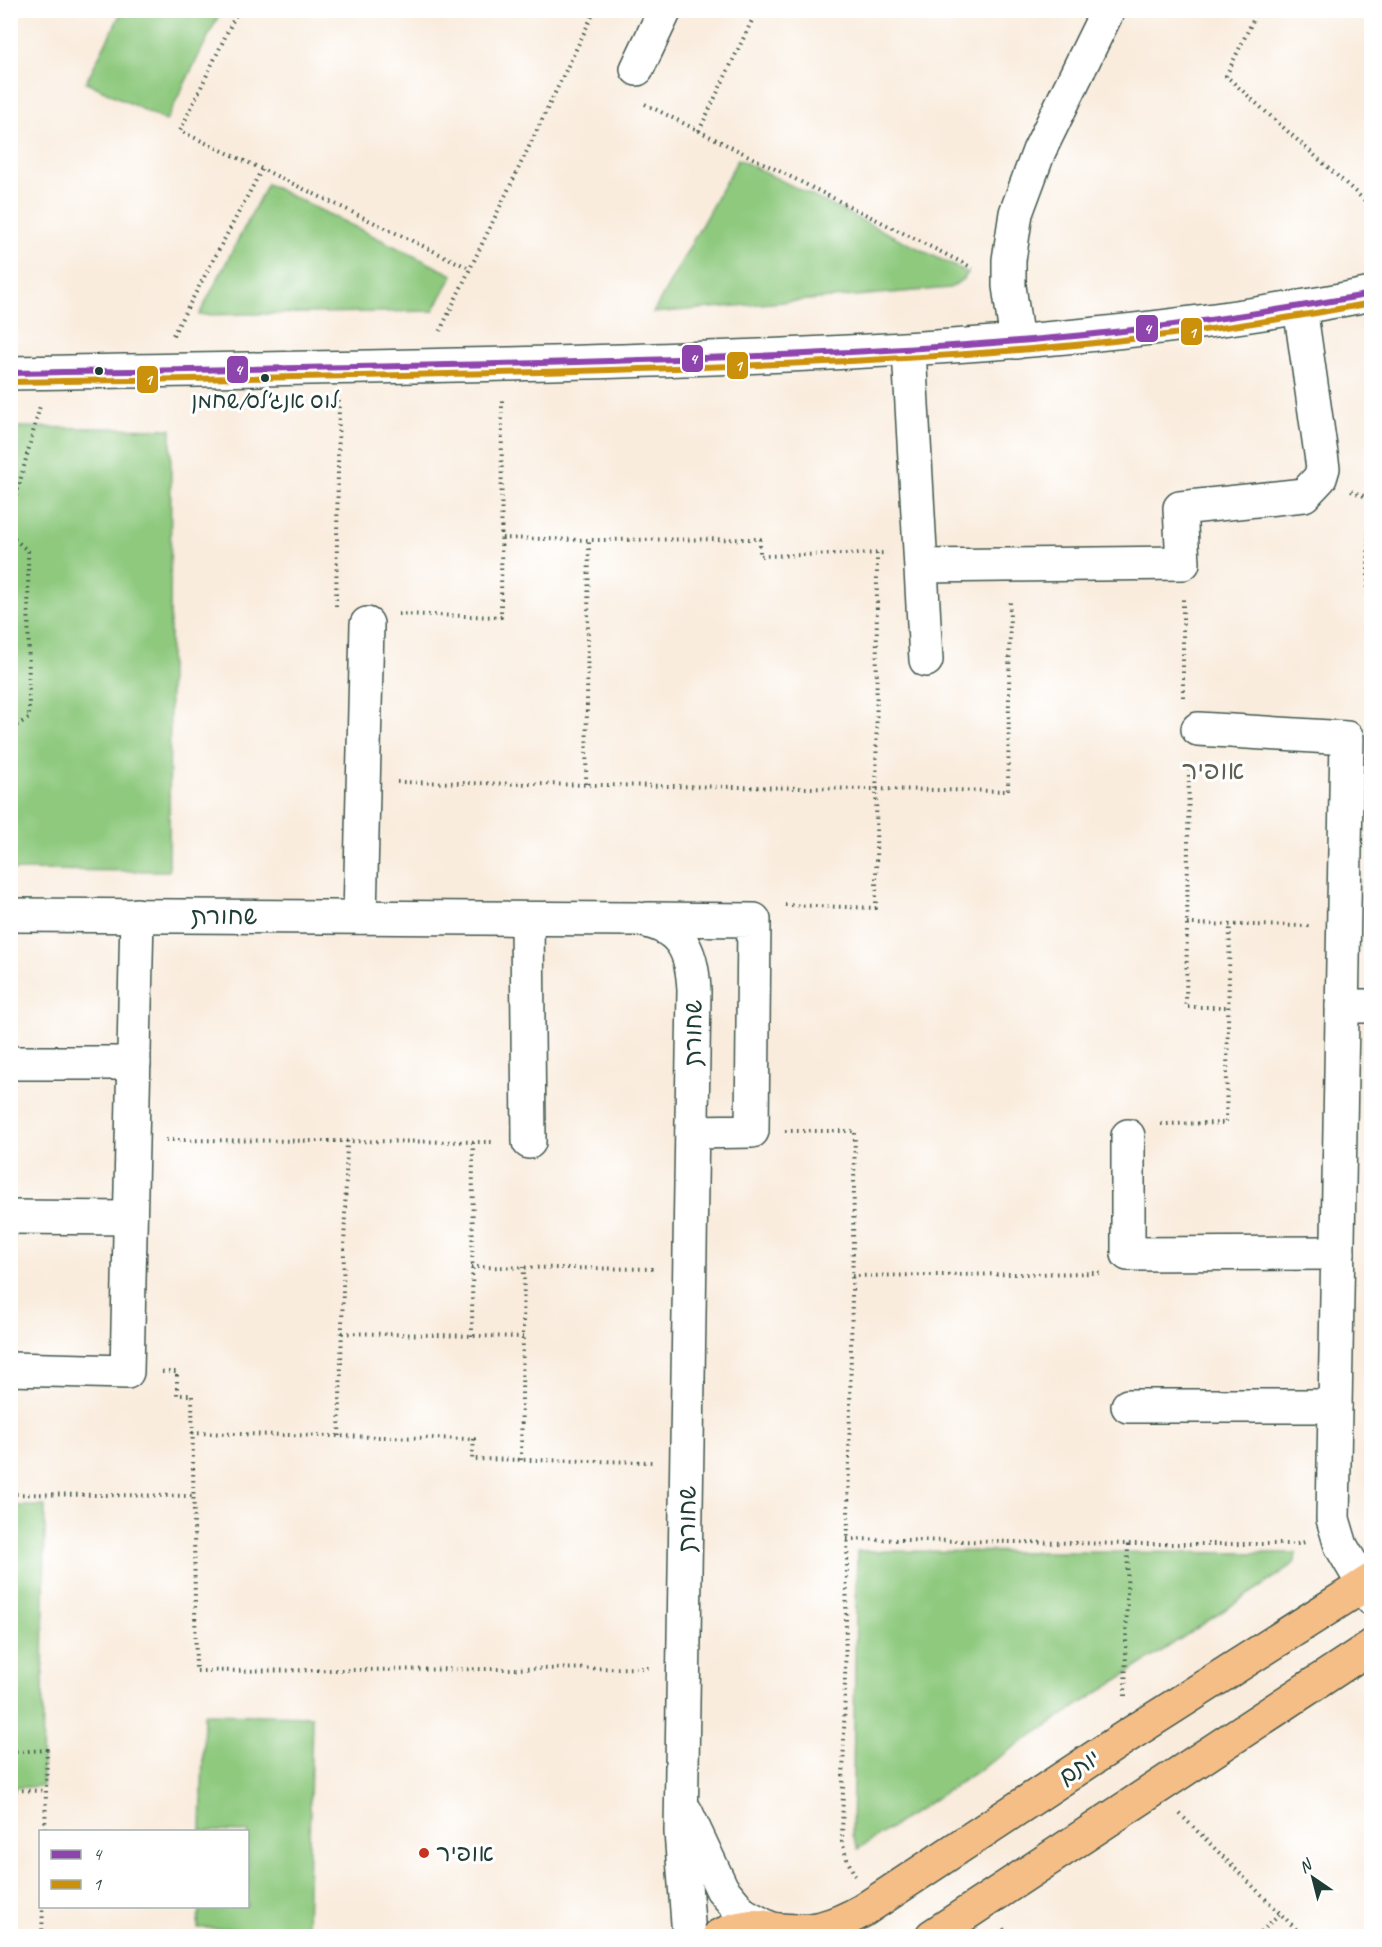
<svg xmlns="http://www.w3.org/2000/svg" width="1382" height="1947" font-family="Caveat,'Playpen Sans Hebrew',sans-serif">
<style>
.green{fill:#8ec97e;stroke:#568359;stroke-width:1.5}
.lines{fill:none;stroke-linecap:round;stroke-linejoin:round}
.minor-casing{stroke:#40574d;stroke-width:36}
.major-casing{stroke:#40574d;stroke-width:36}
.path{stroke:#40574d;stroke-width:4;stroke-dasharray:1.5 4.5;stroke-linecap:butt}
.minor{stroke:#fff;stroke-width:33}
.major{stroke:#f6be87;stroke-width:33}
.bus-1-casing{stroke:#fff;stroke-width:10}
.bus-2-casing{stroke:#fff;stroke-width:10}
.bus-1{stroke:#8e44ad;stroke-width:6}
.bus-2{stroke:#cc910a;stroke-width:6}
.bus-dot{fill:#1f3d34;stroke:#fff;stroke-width:2}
.poi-dot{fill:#c8321e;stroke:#fff;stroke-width:2}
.labels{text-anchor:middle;stroke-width:6;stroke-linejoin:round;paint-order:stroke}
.bus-label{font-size:22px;fill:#1f3d34;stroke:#fff}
.street-label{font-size:24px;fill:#1f3d34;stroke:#fff}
.poi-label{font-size:24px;fill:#1f3d34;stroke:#fff;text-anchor:start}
.neighbourhood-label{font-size:26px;fill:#5e6151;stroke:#fff}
.line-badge{stroke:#fff;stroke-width:2}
.badge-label{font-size:16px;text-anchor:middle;font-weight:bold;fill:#fff}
</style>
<rect width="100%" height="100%" fill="#fff"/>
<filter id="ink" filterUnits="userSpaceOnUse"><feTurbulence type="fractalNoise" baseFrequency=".0167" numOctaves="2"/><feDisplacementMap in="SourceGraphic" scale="12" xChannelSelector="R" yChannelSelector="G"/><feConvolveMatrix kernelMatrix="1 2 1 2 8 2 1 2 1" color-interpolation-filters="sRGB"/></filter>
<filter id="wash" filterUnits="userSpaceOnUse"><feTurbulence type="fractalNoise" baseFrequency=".008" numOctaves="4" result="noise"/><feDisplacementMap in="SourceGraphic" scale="24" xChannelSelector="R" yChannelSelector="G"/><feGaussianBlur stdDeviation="1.35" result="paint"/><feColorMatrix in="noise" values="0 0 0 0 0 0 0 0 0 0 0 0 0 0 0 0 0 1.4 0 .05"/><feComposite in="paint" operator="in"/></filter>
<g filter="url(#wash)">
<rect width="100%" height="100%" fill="#f9ecdd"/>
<!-- green -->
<g class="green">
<path d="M 122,11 L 221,11 L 166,121 L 86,82 Z"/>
<path d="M 738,159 L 968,273 L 963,279 L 950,288 L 653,313 Z"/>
<path d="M 267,184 L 453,275 L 433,311 L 199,315 Z"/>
<path d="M 11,427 L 171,429 L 169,871 L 11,870 Z"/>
<path d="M 11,1506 L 45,1506 L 42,1786 L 11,1788 Z"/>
<path d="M 857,1551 L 1296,1553 L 1295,1562 L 1289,1568 L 858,1849 L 852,1835 Z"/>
<path d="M 204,1714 L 312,1716 L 307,1930 L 198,1928 L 199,1907 L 248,1906 L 248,1832 L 201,1831 Z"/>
</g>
</g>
<g filter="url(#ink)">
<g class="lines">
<!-- minor casing -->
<g class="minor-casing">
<g id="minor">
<path d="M 637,69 L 665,10"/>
<path d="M 1017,342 L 1009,286 L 1009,260 L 1016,213 L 1039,151 L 1108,10"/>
<path d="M 909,350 L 926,660"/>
<path d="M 10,373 C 235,369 459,367 683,359 C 914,351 1144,339 1372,294"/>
<path d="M 922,566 L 1183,563 L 1180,508 L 1304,495 L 1320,478 L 1323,468 L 1300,307"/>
<path d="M 1198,729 L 1347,738 L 1333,1519 L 1341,1546 L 1372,1599"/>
<path d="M 10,915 L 637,919 C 680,926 692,948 694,990 L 681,1832 L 689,1936"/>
<path d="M 360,917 L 367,624"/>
<path d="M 527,919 L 529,1142"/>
<path d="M 648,919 L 754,920 L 752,1131 L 692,1132"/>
<path d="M 1342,1006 L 1372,1006"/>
<path d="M 10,1063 L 134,1063"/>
<path d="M 1128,1136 L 1128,1254 L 1338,1253"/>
<path d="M 10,1217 L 130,1218"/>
<path d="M 10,1369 L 127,1372 L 137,915"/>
<path d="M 1128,1406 L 1335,1406"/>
<path d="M 686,1812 L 722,1889 L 743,1914 L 767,1927"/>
</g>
</g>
<!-- major casing -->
<g class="major-casing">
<g id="major">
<path d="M 780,1930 C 813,1933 833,1927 862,1911 L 1124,1738 L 1372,1580"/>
<path d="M 719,1936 C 744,1923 767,1923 792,1936"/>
<path d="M 932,1936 L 1372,1646"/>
</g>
</g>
<!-- path -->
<g class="path">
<path d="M 238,10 L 180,131 L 262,169"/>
<path d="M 1258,10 L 1226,76 L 1372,207"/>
<path d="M 645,104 L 973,268"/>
<path d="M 699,131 L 757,10"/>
<path d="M 440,331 L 595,10"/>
<path d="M 173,335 L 262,169 L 471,269"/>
<path d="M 1351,491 L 1369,498"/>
<path d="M 10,519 L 40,406"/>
<path d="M 10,535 L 28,551 L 29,718 L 10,729"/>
<path d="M 502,538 L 589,540 L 760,539 L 760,556 L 887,553"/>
<path d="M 336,606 L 339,401"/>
<path d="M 398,614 L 501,617 L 502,397"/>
<path d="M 1367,648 L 1369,498"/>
<path d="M 1183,697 L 1183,597"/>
<path d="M 1366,708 L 1367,648 L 1372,648"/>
<path d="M 1189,763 L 1186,1007 L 1228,1007"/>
<path d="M 397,782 L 1008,791 L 1010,599"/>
<path d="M 586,784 L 589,540"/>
<path d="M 785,905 L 876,908 L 877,553"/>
<path d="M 1187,924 L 1309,926"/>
<path d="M 1161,1124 L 1226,1123 L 1230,925"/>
<path d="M 785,1131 L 855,1131 L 842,1842 L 847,1859 L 855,1876"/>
<path d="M 166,1140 L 495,1142"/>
<path d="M 471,1267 L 657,1269"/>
<path d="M 852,1276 L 1101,1273"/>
<path d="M 342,1333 L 523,1337"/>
<path d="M 472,1336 L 473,1142"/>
<path d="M 162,1372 L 177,1372 L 177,1395 L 192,1395 L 196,1671 L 651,1668"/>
<path d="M 192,1433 L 474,1439 L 472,1459 L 652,1462"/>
<path d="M 339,1436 L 347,1141"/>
<path d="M 521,1460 L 524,1267"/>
<path d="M 10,1494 L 192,1496"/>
<path d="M 847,1539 L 1128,1544 L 1297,1544 L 1305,1542"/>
<path d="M 1125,1696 L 1128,1544"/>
<path d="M 10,1752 L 47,1750 L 45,1832"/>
<path d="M 10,1790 L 46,1791"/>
<path d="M 1180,1814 L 1303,1936"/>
<path d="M 1003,1929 L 1012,1936"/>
<path d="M 42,1936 L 43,1906"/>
<path d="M 1077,1936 L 1080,1933 L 1084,1936"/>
<path d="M 1257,1936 L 1279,1914"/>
</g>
<!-- minor -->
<use href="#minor" class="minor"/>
<!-- major -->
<use href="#major" class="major"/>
<!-- bus-1 casing -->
<g class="bus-1-casing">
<path id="bus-1" d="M 10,373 C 221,369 431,367 641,360 C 799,355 957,349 1114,332 C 1200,323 1286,309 1372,294"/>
</g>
<!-- bus-2 casing -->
<g class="bus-2-casing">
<path id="bus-2" d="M 10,382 C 221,378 431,376 641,369 C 799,364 957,358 1114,341 C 1200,332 1286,319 1372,303"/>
</g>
<!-- bus-1 -->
<use href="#bus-1" class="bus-1"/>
<!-- bus-2 -->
<use href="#bus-2" class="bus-2"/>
</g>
</g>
<!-- markers -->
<g class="bus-dot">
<circle cx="99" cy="371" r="5"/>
<circle cx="265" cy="378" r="5"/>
</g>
<circle class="poi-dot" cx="424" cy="1853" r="6"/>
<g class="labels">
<!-- bus labels -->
<g class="bus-label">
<text x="265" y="408">לוס אנג׳לס/שחמן</text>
</g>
<!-- street labels -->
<g class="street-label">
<text x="224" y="924">שחורת</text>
<text transform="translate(693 1033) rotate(-89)" y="8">שחורת</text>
<text transform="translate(687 1519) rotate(-89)" y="8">שחורת</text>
<text transform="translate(1079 1767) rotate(-33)" y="8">יותם</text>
</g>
<!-- poi labels -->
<g class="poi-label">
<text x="436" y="1861">אופיר</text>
</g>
<!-- neighbourhood labels -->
<g class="neighbourhood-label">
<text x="1213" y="779">אופיר</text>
</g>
</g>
<g class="line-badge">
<rect x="1135" y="314" width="24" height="29" rx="6" fill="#8e44ad"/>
<rect x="1180" y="317" width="23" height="29" rx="6" fill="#cc910a"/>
<rect x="681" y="344" width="23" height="29" rx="6" fill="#8e44ad"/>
<rect x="726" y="351" width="23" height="29" rx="6" fill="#cc910a"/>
<rect x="226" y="355" width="23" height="29" rx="6" fill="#8e44ad"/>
<rect x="136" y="365" width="23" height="29" rx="6" fill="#cc910a"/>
</g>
<g class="badge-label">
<text x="1147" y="334">4</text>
<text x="1192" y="338">1</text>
<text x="693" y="364">4</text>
<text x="738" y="371">1</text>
<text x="238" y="375">4</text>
<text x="148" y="385">1</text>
</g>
<!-- margin -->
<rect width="1382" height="1947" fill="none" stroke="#fff" stroke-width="36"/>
<!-- legend -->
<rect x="39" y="1830" width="210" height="78" fill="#ffffff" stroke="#a5b1ae" stroke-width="1.5"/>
<rect x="51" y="1850" width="30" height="9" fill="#8e44ad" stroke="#a5b1ae" stroke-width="1.5"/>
<text x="93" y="1860" font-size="18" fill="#1f3d34">4</text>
<rect x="51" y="1880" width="30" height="9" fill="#cc910a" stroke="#a5b1ae" stroke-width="1.5"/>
<text x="93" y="1890" font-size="18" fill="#1f3d34">1</text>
<!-- north arrow -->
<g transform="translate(1313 1878) rotate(325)" stroke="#ffffff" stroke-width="4.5" paint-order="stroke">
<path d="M0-4.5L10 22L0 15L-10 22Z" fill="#1f3d34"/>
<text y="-9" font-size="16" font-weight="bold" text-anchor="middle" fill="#1f3d34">N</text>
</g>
</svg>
